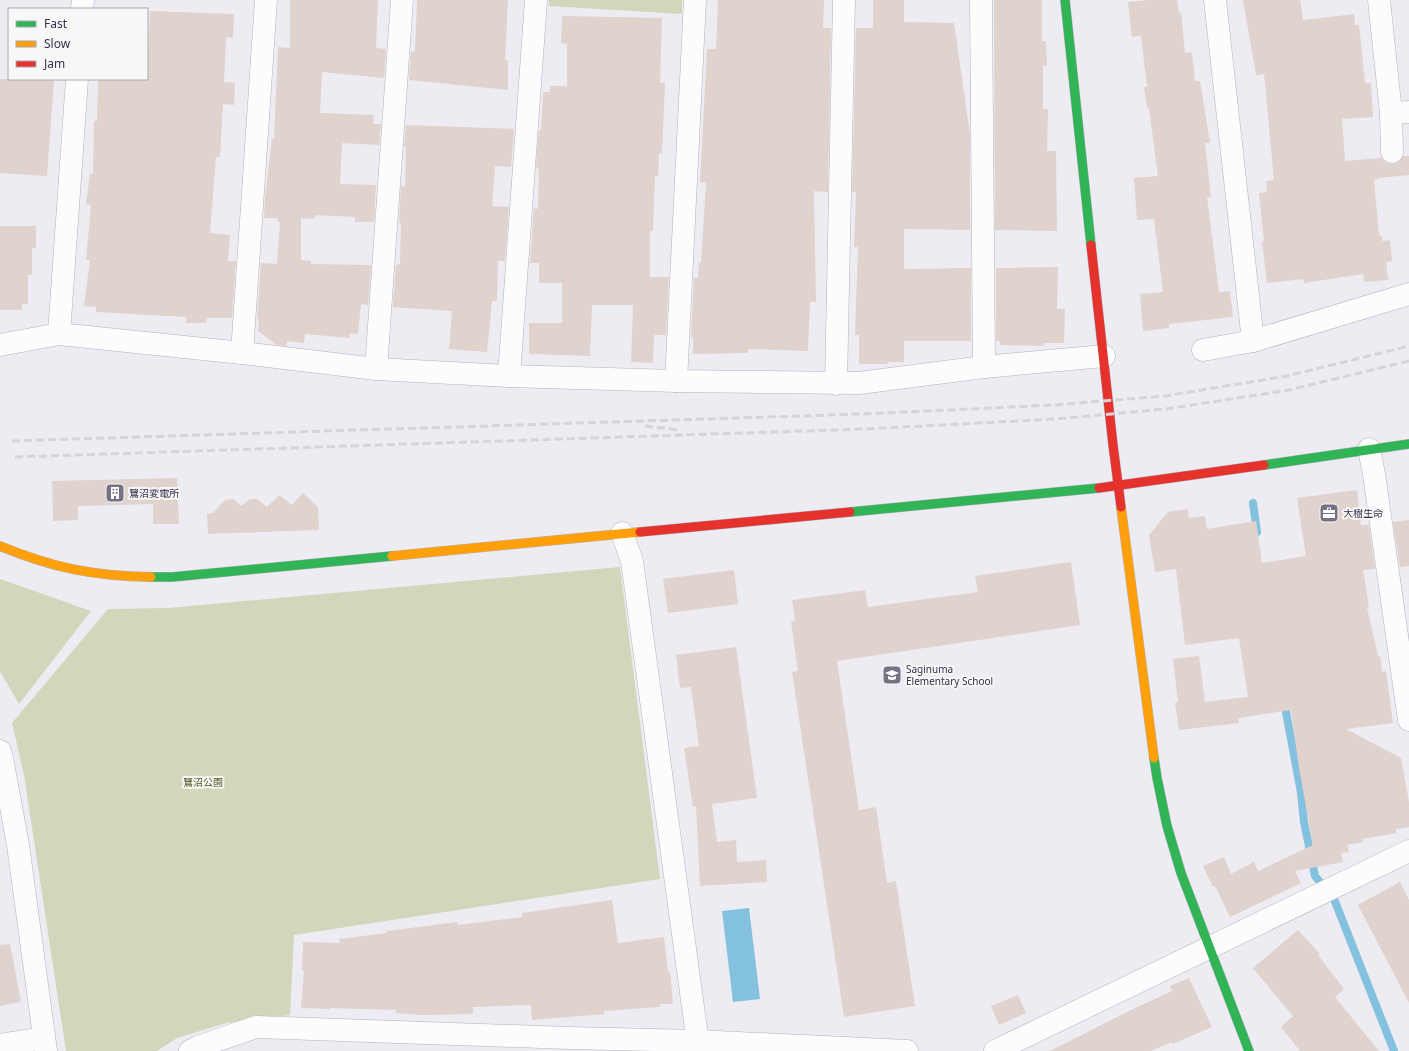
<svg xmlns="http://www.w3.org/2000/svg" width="1409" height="1051" font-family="'Noto Sans','Noto Sans JP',sans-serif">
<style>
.green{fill:#d4d6bb}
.water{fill:#84c1de}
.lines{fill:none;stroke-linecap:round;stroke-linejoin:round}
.stream{stroke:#84c1de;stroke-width:8}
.building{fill:#e0d2cd}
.street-casing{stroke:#b3b1bf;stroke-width:23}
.fast-casing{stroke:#b3b1bf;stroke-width:10}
.slow-casing{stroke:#b3b1bf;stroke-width:10}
.jam-casing{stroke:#b3b1bf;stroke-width:10}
.street{stroke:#fcfcfd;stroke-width:22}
.fast{stroke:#30b455;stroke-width:9}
.slow{stroke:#ff9f0a;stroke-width:9}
.jam{stroke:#e5322d;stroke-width:9}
.rail{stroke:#d5d5d8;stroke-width:3;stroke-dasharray:8 4;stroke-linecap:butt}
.labels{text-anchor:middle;stroke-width:4;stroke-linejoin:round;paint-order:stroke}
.poi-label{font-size:10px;fill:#35314b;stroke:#f7f7f7;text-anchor:start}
.park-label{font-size:10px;fill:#56581e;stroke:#f7f7f7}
</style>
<rect width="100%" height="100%" fill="#ececf2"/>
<!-- green -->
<g class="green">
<path d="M 549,0 L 682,0 L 682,14 L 549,6 Z"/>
<path d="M 620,567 L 660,879 L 294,935 L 290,1015 L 226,1023 L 177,1038 L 157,1051 L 66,1051 L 24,775 L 12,723 L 108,609 L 168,608 Z"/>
<path d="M 0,579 L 91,611 L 19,704 L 0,671 Z"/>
</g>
<!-- water -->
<path class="water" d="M 749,908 L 760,999 L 733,1002 L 722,911 Z"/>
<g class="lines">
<!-- stream -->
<g class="stream">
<path d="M 1253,503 L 1257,532"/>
<path d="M 1284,701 L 1301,793 L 1304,822 L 1315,876 L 1334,899 L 1394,1051"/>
</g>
</g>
<!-- building -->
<g class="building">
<path d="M 290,0 L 378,0 L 376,48 L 386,49 L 384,78 L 322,72 L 320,113 L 374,115 L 373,124 L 381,124 L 379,145 L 342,143 L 340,184 L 376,185 L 374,222 L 355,222 L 355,217 L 315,215 L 314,219 L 301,218 L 301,260 L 311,261 L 311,264 L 371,265 L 368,305 L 361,304 L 358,334 L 350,333 L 350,338 L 305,334 L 304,343 L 287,341 L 286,346 L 277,345 L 258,331 L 259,319 L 257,319 L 261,263 L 277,264 L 280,222 L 278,222 L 278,218 L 264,218 L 265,198 L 272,139 L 274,139 L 278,47 L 290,48 Z"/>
<path d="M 417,0 L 508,0 L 505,60 L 508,61 L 508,90 L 409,80 L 411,51 L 415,52 Z"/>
<path d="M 718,0 L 824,0 L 823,28 L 831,28 L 828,192 L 814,191 L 816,302 L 810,302 L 808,351 L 748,349 L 748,353 L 693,354 L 693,337 L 691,337 L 694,278 L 698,278 L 699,263 L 701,263 L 706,183 L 700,182 L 707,49 L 716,49 Z"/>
<path d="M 873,0 L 904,0 L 904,22 L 954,23 L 970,134 L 970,230 L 904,229 L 904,269 L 971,268 L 971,341 L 904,341 L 904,362 L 888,362 L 888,364 L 859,364 L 859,335 L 855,335 L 858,247 L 854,247 L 856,192 L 852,192 L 856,28 L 873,28 Z"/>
<path d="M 994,0 L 1042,0 L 1042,41 L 1046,41 L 1047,66 L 1043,66 L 1043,109 L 1048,109 L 1047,151 L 1056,151 L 1057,231 L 995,230 Z"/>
<path d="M 1148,0 L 1177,0 L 1179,13 L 1181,12 L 1185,53 L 1192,52 L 1195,81 L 1200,81 L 1210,143 L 1205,143 L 1211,197 L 1207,197 L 1219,292 L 1230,291 L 1233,317 L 1169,324 L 1169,328 L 1143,331 L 1140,294 L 1163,292 L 1154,219 L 1137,220 L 1134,178 L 1158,176 L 1149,108 L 1147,108 L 1144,87 L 1147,87 L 1141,36 L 1132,37 L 1128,2 Z"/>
<path d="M 1243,0 L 1300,0 L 1303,20 L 1354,14 L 1355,25 L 1359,25 L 1365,83 L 1371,83 L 1373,117 L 1342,119 L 1345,161 L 1381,158 L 1386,163 L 1393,164 L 1399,162 L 1403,156 L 1409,156 L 1409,175 L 1378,178 L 1378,179 L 1374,180 L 1379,236 L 1382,236 L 1382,241 L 1390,240 L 1392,261 L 1386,262 L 1388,280 L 1364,282 L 1363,274 L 1304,283 L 1303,279 L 1267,283 L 1262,242 L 1264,241 L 1259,193 L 1267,192 L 1266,181 L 1274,180 L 1264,74 L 1256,75 Z"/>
<path d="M 150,11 L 234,14 L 233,38 L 226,37 L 224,82 L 235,83 L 234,105 L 223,104 L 220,157 L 216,157 L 210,233 L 230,235 L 228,261 L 236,261 L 232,318 L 207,318 L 206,323 L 186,323 L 186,317 L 96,312 L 96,307 L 84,306 L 90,260 L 86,260 L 91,205 L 86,204 L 90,174 L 93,174 L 94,121 L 97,121 L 98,79 L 147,79 Z"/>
<path d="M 562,16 L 662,18 L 660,83 L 665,83 L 662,154 L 659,153 L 658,176 L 655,176 L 653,231 L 650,231 L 650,277 L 669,277 L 666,335 L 654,335 L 653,363 L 631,362 L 633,305 L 592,305 L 590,356 L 529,354 L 529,323 L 562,323 L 562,283 L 539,283 L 539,263 L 530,263 L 534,208 L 538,209 L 539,169 L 536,168 L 539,130 L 541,130 L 543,92 L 550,92 L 550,86 L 567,86 L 567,44 L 561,43 Z"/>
<path d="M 0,79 L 54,79 L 47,176 L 0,173 Z"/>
<path d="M 406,125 L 514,129 L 511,167 L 495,166 L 492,206 L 509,207 L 505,261 L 498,261 L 497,301 L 492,301 L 487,352 L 449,349 L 452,311 L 393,307 L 396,265 L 400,264 L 401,223 L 399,223 L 401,186 L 405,187 L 406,147 L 404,146 Z"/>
<path d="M 0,226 L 36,226 L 36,248 L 32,248 L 32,275 L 28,275 L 28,304 L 22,304 L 22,310 L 0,310 Z"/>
<path d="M 1058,267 L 1057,309 L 1065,309 L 1064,343 L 1044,343 L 1044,346 L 1000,345 L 1000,341 L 996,341 L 996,268 Z"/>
<path d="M 177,478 L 179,524 L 153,524 L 153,504 L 78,506 L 78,520 L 53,521 L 52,481 Z"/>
<path d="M 1357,490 L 1361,525 L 1369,525 L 1375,569 L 1363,570 L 1369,607 L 1367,608 L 1378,656 L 1380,656 L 1382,672 L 1386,671 L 1393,723 L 1346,729 L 1401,758 L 1409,802 L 1409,827 L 1396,829 L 1396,833 L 1362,839 L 1363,842 L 1347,845 L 1349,852 L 1341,853 L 1343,862 L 1295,871 L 1301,883 L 1230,917 L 1215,886 L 1213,887 L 1203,866 L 1224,857 L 1231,874 L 1254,862 L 1258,871 L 1313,845 L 1299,768 L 1291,710 L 1238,718 L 1239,723 L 1179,730 L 1175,703 L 1178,702 L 1173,659 L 1199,656 L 1205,702 L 1248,697 L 1239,638 L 1185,645 L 1176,569 L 1155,572 L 1149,535 L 1168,512 L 1188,509 L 1189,518 L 1205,516 L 1207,529 L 1256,521 L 1262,563 L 1306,556 L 1297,498 Z"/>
<path d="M 303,493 L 318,507 L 319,530 L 208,534 L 207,514 L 213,513 L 225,500 L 234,499 L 241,506 L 250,499 L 257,499 L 267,507 L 279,495 L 292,505 Z"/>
<path d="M 1409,520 L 1409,566 L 1400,567 L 1393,522 Z"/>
<path d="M 1071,562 L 1080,625 L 837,661 L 859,810 L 876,807 L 887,883 L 896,881 L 915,1006 L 844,1017 L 792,672 L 798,671 L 791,622 L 795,621 L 792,600 L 865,590 L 868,607 L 978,592 L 975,576 Z"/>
<path d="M 734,570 L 738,604 L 668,613 L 663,579 Z"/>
<path d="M 736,647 L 757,798 L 712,804 L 717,842 L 736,840 L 737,862 L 766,860 L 767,882 L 700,886 L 696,806 L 693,807 L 684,748 L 699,746 L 691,687 L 680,688 L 676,655 Z"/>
<path d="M 1400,882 L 1409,900 L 1409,1003 L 1358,905 Z"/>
<path d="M 612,900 L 618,943 L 664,937 L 668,972 L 670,972 L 673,1004 L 660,1004 L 660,1007 L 604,1011 L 604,1014 L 532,1020 L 531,1005 L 473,1007 L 473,1014 L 422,1015 L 396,1013 L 396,1010 L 330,1008 L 330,1009 L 301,1008 L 304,971 L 302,971 L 303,942 L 340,943 L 339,939 L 387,933 L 387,931 L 457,922 L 458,925 L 522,917 L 522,913 Z"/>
<path d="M 1298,930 L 1320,954 L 1318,955 L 1344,989 L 1335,997 L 1379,1051 L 1300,1051 L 1281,1027 L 1293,1016 L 1253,968 Z"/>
<path d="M 10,944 L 21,1002 L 0,1006 L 0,945 Z"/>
<path d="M 1189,978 L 1212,1027 L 1173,1044 L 1172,1042 L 1151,1051 L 1050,1051 L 1127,1012 L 1172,991 L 1170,986 Z"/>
<path d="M 1018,995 L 1026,1013 L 999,1025 L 991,1006 Z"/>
</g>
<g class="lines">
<!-- street casing -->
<g class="street-casing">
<g id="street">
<path d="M 981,0 L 984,367"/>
<path d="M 1215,0 L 1253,341"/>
<path d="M 1379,0 L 1391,113 L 1409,112"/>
<path d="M 82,9 L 83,0"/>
<path d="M 77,79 L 59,334 L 242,353 L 376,369 L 509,376 L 676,381 L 859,383 L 984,367 L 1104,356"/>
<path d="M 1391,113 L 1392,152"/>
<path d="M 0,345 L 59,334"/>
<path d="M 1203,350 L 1253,341 L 1409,294"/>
<path d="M 242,353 L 266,0"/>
<path d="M 376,369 L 402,0"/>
<path d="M 509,376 L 536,0"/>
<path d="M 676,381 L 695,0"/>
<path d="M 836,384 L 844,0"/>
<path d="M 1369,449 L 1374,474 L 1409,720"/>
<path d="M 622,533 L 632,561 L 699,1051"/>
<path d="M 0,751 L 2,758 L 18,845 L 46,1051"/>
<path d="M 0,1045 L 44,1038"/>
<path d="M 190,1051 L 198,1047 L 256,1027 L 569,1038 L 697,1041 L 907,1051"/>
<path d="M 995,1051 L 1409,851"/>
</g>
</g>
<!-- fast casing -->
<g class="fast-casing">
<g id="fast">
<path d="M 1065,0 L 1091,245"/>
<path d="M 1264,465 L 1409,444"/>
<path d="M 850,512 L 1099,488"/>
<path d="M 151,577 L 172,577 L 392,556"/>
<path d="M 1154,758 L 1157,778 L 1167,826 L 1181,873 L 1249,1051"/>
</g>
</g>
<!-- slow casing -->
<g class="slow-casing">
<g id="slow">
<path d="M 1121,507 L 1154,758"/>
<path d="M 0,546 C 53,568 94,576 151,577"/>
<path d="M 392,556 L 640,532"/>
</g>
</g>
<!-- jam casing -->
<g class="jam-casing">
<g id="jam">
<path d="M 1091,245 L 1113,445 L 1121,507"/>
<path d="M 1099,488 L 1264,465"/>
<path d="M 640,532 L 850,512"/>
</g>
</g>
<!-- street -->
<use href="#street" class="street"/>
<!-- fast -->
<use href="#fast" class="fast"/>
<!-- slow -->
<use href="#slow" class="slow"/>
<!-- jam -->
<use href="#jam" class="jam"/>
<!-- rail -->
<g class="rail">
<path d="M 645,426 L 679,430"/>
<path d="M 12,441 L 863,414 L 1054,405 L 1165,396 L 1287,376 L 1409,346"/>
<path d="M 15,457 L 865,429 L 1056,419 L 1166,409 L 1289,390 L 1409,361"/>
</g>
</g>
<!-- icons -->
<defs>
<g id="building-square" transform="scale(1)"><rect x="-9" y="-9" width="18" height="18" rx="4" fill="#757285" stroke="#f7f7f7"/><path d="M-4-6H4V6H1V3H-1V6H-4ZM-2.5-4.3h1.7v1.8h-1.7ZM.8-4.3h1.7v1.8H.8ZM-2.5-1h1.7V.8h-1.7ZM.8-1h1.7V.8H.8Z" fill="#fff"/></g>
<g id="office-square" transform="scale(1)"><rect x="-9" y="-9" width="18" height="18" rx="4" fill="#757285" stroke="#f7f7f7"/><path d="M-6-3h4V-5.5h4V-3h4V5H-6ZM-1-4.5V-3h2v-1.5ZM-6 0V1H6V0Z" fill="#fff"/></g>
<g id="school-square" transform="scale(1)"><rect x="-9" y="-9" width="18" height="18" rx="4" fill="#757285" stroke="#f7f7f7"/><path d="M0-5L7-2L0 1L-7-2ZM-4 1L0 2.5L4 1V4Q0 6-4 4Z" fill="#fff"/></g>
</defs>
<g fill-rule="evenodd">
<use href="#building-square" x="115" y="493"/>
<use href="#office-square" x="1329" y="513"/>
<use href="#school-square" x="892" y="675"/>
</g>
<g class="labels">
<!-- poi labels -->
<g class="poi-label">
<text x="129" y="497">鷺沼変電所</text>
<text x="1343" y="517">大樹生命</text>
<text x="906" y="673">Saginuma<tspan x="906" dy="12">Elementary School</tspan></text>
</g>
<!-- park labels -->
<g class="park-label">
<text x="203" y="786">鷺沼公園</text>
</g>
</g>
<!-- legend -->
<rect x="8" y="8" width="140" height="72" fill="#f7f7f7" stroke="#a9a8b2"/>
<rect x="16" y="21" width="20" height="6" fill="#30b455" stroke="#a9a8b2"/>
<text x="44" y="28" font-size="12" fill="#35314b">Fast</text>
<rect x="16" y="41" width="20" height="6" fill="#ff9f0a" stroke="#a9a8b2"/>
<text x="44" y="48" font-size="12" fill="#35314b">Slow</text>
<rect x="16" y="61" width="20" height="6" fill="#e5322d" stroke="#a9a8b2"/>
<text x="44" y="68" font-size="12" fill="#35314b">Jam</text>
</svg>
